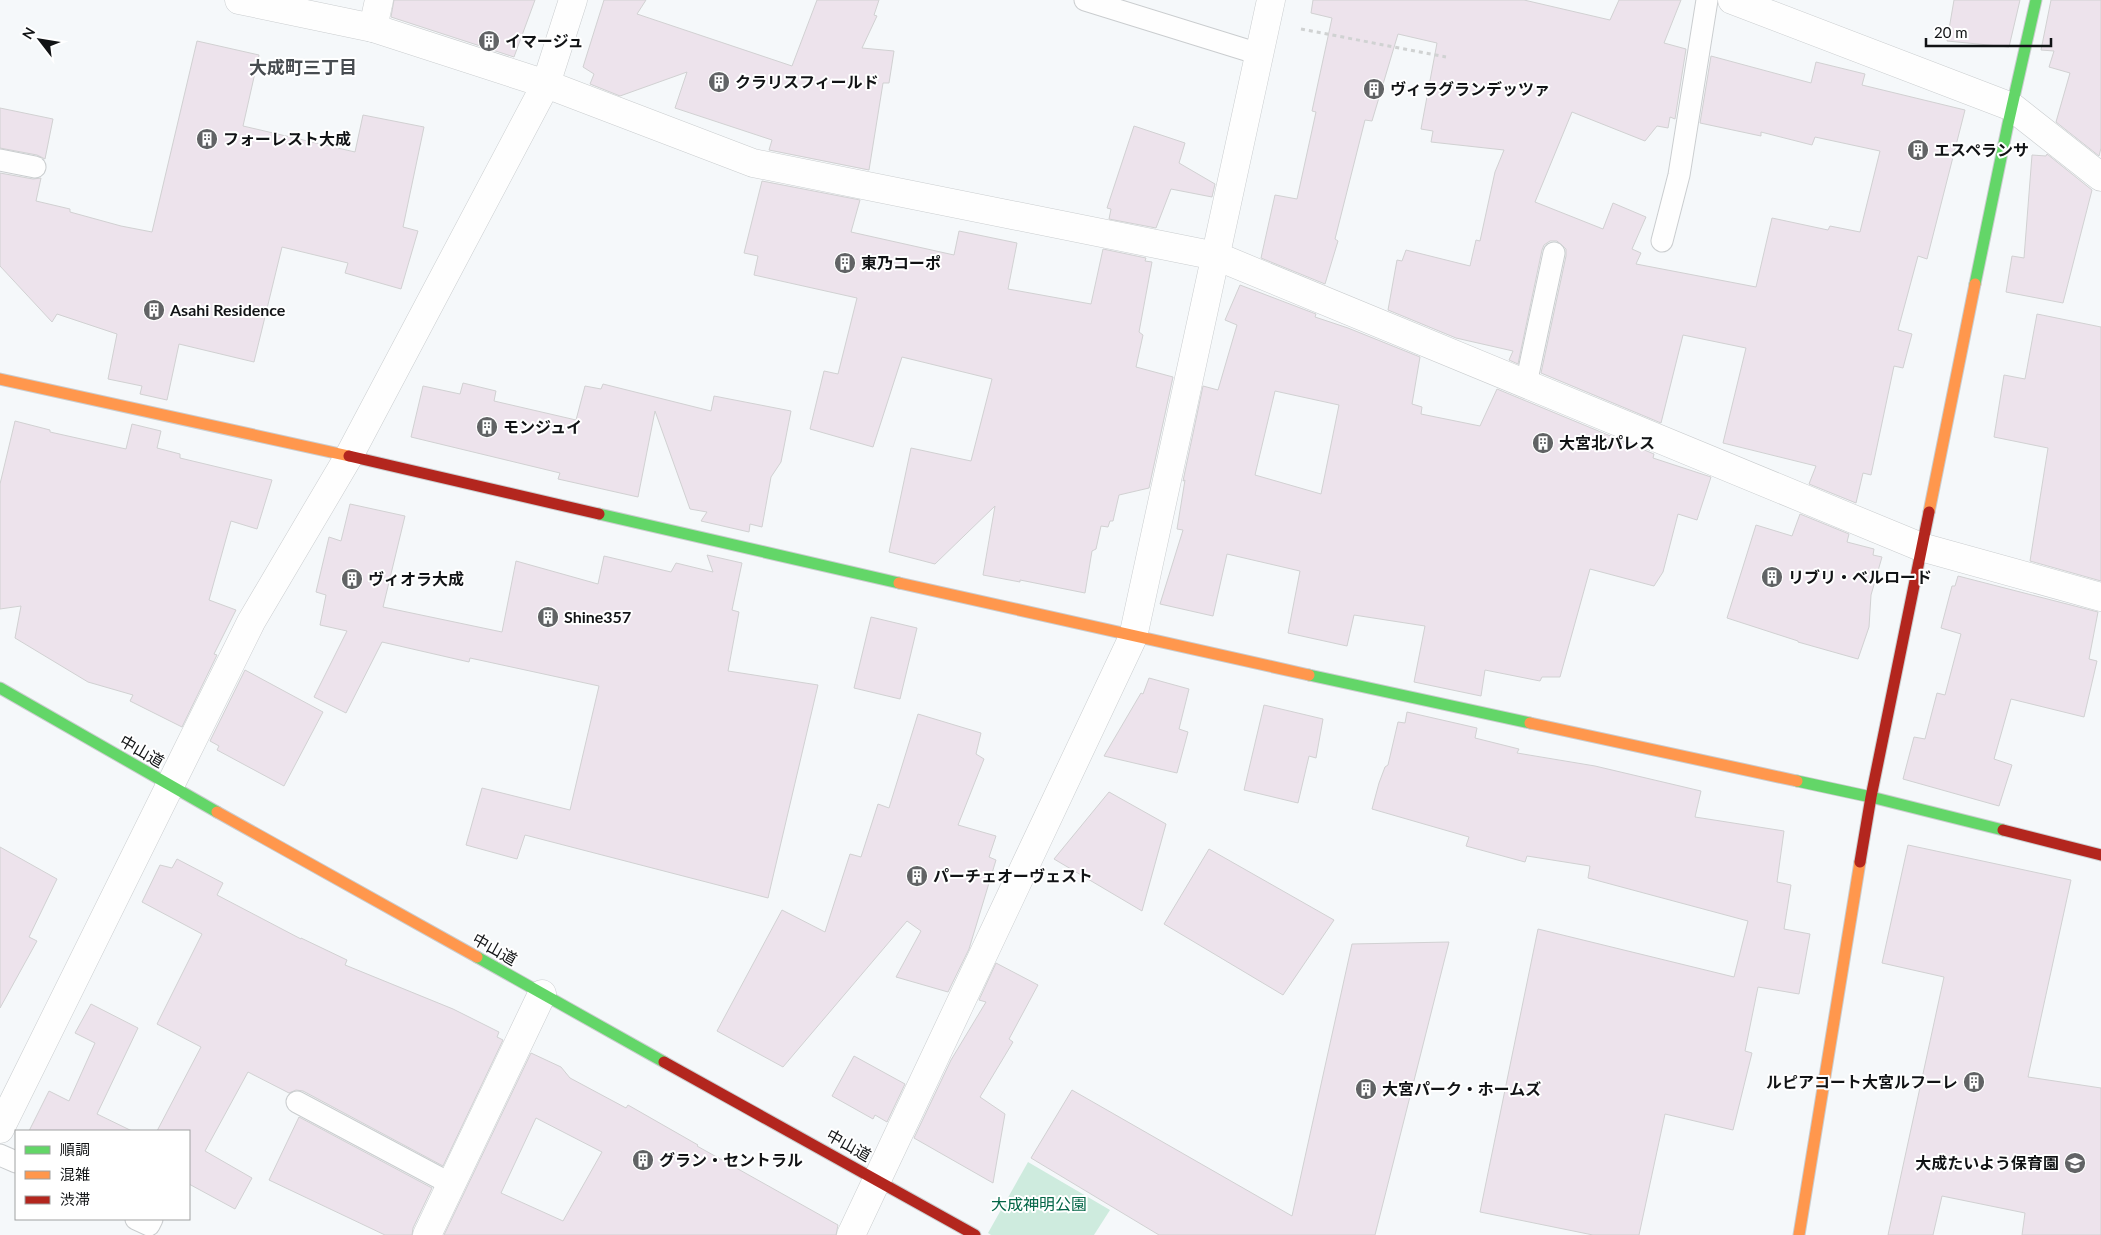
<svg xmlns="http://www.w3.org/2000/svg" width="2101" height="1235" font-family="Lato,'Noto Sans JP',sans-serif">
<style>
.green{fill:#ceebde}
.building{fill:#ede3ec;stroke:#d1d1d2;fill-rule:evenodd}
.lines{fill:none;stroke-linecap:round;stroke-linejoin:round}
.lane-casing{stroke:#cacdcf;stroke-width:23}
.street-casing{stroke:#cacdcf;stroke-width:29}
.fast-casing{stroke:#cacdcf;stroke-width:13}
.slow-casing{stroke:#cacdcf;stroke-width:13}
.jam-casing{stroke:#cacdcf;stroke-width:13}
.path{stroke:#d0d2d2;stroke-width:3;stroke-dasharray:4 4;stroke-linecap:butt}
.lane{stroke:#fefefe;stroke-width:21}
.street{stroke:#fefefe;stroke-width:28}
.fast{stroke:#63d668;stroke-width:11}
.slow{stroke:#ff974d;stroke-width:11}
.jam{stroke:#b3261e;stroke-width:11}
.labels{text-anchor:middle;stroke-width:4;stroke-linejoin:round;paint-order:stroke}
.poi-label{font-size:16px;font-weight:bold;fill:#111315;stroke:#fff;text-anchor:start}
.street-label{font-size:16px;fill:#111315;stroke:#fff}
.park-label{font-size:16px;fill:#046647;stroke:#fff}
.neighbourhood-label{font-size:18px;font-weight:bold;fill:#474c50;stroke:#fff}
</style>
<rect width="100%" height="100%" fill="#f5f8fa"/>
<!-- green -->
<path class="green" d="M 1028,1162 L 1110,1210 L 1094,1235 L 991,1235 L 988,1233 Z"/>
<!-- building -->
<g class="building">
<path d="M 394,0 L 535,0 L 514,57 L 391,17 Z"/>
<path d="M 604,0 L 646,0 L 637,14 L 792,66 L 817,0 L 879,0 L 874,15 L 877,16 L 862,48 L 894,51 L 889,83 L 883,83 L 869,170 L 769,150 L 772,140 L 675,108 L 687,72 L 620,96 L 590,84 L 594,74 L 583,67 Z"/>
<path d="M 1313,0 L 1524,0 L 1610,20 L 1619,0 L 1681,0 L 1664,43 L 1686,49 L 1675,119 L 1670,117 L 1668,128 L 1657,126 L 1645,141 L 1572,112 L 1535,202 L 1603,229 L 1613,203 L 1646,217 L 1632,249 L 1641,253 L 1636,264 L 1756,287 L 1772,218 L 1828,230 L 1830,226 L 1860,232 L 1880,151 L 1815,137 L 1812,145 L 1761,132 L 1761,136 L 1700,123 L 1711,56 L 1811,83 L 1816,62 L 1865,74 L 1862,85 L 1965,110 L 1927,259 L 1918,256 L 1898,330 L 1912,334 L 1903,368 L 1894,366 L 1871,475 L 1863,473 L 1856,503 L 1809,484 L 1816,466 L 1723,443 L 1746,348 L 1683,335 L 1661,423 L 1541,373 L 1566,256 L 1566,249 L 1557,241 L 1550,241 L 1544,245 L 1542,250 L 1518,364 L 1509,360 L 1513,351 L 1456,338 L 1388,310 L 1397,260 L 1402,261 L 1406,250 L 1470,266 L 1476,240 L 1480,241 L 1495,172 L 1504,150 L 1431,142 L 1433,131 L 1421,129 L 1437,43 L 1398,34 L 1372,121 L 1365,120 L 1335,239 L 1338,241 L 1325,284 L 1261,258 L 1275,195 L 1297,199 L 1316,112 L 1312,111 L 1332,18 L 1311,13 Z"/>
<path d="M 1954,0 L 2020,0 L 2009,47 L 1947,41 Z"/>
<path d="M 2051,0 L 2101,0 L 2101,148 L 2099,156 L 2056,122 L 2070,73 L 2049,67 L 2054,51 L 2041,50 Z"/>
<path d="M 197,41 L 259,55 L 243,126 L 355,152 L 363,115 L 424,127 L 403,227 L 418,231 L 401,289 L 345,273 L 348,263 L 282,247 L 254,362 L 179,344 L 167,400 L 140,394 L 142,386 L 108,379 L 117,334 L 57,314 L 52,322 L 0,266 L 0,173 L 33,179 L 41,178 L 36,201 L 70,209 L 70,212 L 121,226 L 152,232 Z"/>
<path d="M 0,108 L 53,119 L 45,159 L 37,155 L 0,148 Z"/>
<path d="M 1134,126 L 1185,143 L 1179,163 L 1215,184 L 1212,197 L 1171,189 L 1156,228 L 1109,219 L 1111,209 L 1107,208 Z"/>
<path d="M 2047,154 L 2092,190 L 2063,303 L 2006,292 L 2012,256 L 2024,258 L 2032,155 L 2046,156 Z"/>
<path d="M 762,181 L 860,200 L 851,232 L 954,255 L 959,231 L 1017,243 L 1008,289 L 1091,304 L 1103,249 L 1146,258 L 1145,261 L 1152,262 L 1139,332 L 1143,335 L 1136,367 L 1173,377 L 1149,488 L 1119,495 L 1113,521 L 1110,521 L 1108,527 L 1101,526 L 1096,549 L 1092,551 L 1085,593 L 1020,580 L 1020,582 L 983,575 L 995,506 L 935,564 L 889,552 L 911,448 L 971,461 L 992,379 L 902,357 L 873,447 L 810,429 L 824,371 L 838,374 L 857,298 L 754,275 L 758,256 L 744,253 Z"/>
<path d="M 1240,285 L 1316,314 L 1315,317 L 1348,328 L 1420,357 L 1412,404 L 1422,407 L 1421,414 L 1480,426 L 1497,389 L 1654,454 L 1653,458 L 1711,477 L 1697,520 L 1678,514 L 1663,572 L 1654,586 L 1590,569 L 1560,677 L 1542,677 L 1540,681 L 1485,670 L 1481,696 L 1414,682 L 1425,626 L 1354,615 L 1347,646 L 1288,633 L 1300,571 L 1227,554 L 1213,616 L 1160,604 L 1183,530 L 1177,529 L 1185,480 L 1183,481 L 1203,386 L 1218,390 L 1237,325 L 1225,320 ZM 1275,391 L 1339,405 L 1321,494 L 1255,475 Z"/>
<path d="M 2037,314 L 2101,327 L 2101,581 L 2030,561 L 2048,448 L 1994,437 L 2004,375 L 2025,379 Z"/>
<path d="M 463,383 L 496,391 L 494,401 L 576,420 L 585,386 L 601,389 L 603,384 L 711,411 L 714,396 L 791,411 L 781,462 L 771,477 L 762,527 L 750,524 L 749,532 L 701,521 L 707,512 L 690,509 L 655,411 L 638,497 L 558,479 L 560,473 L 411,437 L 423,386 L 460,394 Z"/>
<path d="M 15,421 L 50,430 L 50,432 L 126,449 L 132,424 L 161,431 L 157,448 L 180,454 L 180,458 L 272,480 L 257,529 L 231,521 L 209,600 L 236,610 L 214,654 L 217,655 L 182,727 L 130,701 L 133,695 L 88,682 L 15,638 L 21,606 L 0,609 L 0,484 Z"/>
<path d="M 350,504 L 405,516 L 383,607 L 502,632 L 516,561 L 598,584 L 604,556 L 671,572 L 676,563 L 713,572 L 707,555 L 742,563 L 732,610 L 739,612 L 728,671 L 818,685 L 768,898 L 525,835 L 517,859 L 466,845 L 482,788 L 570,810 L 599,686 L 470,658 L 469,662 L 382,642 L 346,713 L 314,697 L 347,631 L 320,625 L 326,595 L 316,592 L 329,537 L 341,541 Z"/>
<path d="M 1800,514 L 1849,534 L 1847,542 L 1874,549 L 1873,555 L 1882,557 L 1871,595 L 1869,627 L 1858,659 L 1798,642 L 1798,641 L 1727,618 L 1756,525 L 1792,536 Z"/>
<path d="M 1958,576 L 2098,612 L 2089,659 L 2097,661 L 2084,717 L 2011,699 L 1994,759 L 2012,765 L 1999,806 L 1903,779 L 1914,737 L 1925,739 L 1937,693 L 1945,695 L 1961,634 L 1941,628 L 1952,586 L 1955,586 Z"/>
<path d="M 871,617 L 917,628 L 900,699 L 854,688 Z"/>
<path d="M 245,670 L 323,712 L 284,786 L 217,750 L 219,746 L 210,741 Z"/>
<path d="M 1149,678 L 1189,689 L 1179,729 L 1188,732 L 1177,773 L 1104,756 L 1141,693 L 1143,694 Z"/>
<path d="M 1264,705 L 1323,719 L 1316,758 L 1309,756 L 1298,803 L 1244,790 Z"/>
<path d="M 1407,712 L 1477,728 L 1475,738 L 1519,749 L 1517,753 L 1595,766 L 1701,791 L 1695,817 L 1784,831 L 1777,882 L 1791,885 L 1784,929 L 1810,934 L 1799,994 L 1758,987 L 1745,1051 L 1752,1053 L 1733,1130 L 1665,1114 L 1639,1235 L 1593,1235 L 1480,1212 L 1538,929 L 1734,977 L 1748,921 L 1588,878 L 1590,866 L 1527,856 L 1525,862 L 1466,846 L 1469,837 L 1372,809 L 1379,783 L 1385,767 L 1388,765 L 1398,722 L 1405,723 Z"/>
<path d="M 918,714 L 981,733 L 976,754 L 984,759 L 958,825 L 996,836 L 989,857 L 996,860 L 969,949 L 948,992 L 896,977 L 921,931 L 907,921 L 783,1067 L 717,1031 L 782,910 L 825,932 L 850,854 L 861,857 L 878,804 L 889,808 Z"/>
<path d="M 1109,792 L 1166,824 L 1142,911 L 1054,859 Z"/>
<path d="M 1908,845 L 2071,880 L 2028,1077 L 2101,1088 L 2101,1235 L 2022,1235 L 2025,1213 L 1942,1196 L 1933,1235 L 1888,1235 L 1944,977 L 1882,963 Z"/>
<path d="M 0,847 L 57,879 L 29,937 L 37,941 L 0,1008 Z"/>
<path d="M 1209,849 L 1334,920 L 1283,995 L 1164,924 Z"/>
<path d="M 177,859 L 223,883 L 217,895 L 301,939 L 301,938 L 347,960 L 345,965 L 453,1009 L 499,1032 L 497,1037 L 503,1040 L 443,1166 L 303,1091 L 296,1090 L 289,1093 L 248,1072 L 205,1151 L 252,1178 L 235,1209 L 189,1184 L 189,1131 L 157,1131 L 201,1047 L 157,1024 L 202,934 L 142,902 L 160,865 L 172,868 Z"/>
<path d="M 1449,942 L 1375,1235 L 1159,1235 L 1031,1158 L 1072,1090 L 1292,1216 L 1352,944 Z"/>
<path d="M 996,963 L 1038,985 L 1009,1039 L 1013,1042 L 980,1097 L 1005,1114 L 993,1183 L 914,1138 L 951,1060 L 986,1002 L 979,1000 Z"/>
<path d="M 91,1004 L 138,1028 L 97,1114 L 132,1131 L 29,1131 L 49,1091 L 69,1101 L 95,1043 L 75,1033 Z"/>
<path d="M 531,1053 L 561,1067 L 570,1078 L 626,1108 L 628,1105 L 698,1145 L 697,1146 L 838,1225 L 836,1235 L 444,1235 ZM 536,1118 L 602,1152 L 563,1221 L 501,1193 Z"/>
<path d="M 854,1056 L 905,1084 L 887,1122 L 875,1115 L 873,1119 L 832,1096 Z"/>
<path d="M 299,1117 L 432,1188 L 413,1228 L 412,1235 L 385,1235 L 269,1180 Z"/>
</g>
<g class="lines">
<!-- lane casing -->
<g class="lane-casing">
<g id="lane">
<path d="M 1085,0 L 1259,54"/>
<path d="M 0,160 L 35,167"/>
<path d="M 1662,241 L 1679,175 L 1707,0"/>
<path d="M 1526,384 L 1554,253"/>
<path d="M 297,1102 L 451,1184"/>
<path d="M 0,1155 L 16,1162"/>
<path d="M 136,1219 L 149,1225 L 152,1219"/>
</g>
</g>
<!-- street casing -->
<g class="street-casing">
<g id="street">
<path d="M 239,0 L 373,28 L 546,84 L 753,163 L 1216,256 L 1921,547 L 2101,597"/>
<path d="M 1732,0 L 2012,107 L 2101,177"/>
<path d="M 373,28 L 379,0"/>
<path d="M 0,1129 L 251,622 L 349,456 L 546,84 L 573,0"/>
<path d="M 427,1235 L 542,994"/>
<path d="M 851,1235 L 1133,637 L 1271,0"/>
</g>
</g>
<!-- fast casing -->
<g class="fast-casing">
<g id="fast">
<path d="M 1975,284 L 2008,124 L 2036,0"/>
<path d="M 599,514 L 899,583"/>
<path d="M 1309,675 L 1530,723"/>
<path d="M 0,688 L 217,812"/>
<path d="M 1797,781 L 1871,797 L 2003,830"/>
<path d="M 477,957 L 664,1062"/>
</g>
</g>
<!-- slow casing -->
<g class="slow-casing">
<g id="slow">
<path d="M 0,379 L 349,456"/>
<path d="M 1929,512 L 1975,284"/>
<path d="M 899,583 L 1309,675"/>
<path d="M 1530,723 L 1797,781"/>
<path d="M 217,812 L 477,957"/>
<path d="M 1799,1235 L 1860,862"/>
</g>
</g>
<!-- jam casing -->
<g class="jam-casing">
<g id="jam">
<path d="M 349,456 L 599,514"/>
<path d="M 2003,830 L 2101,855"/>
<path d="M 1860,862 L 1871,797 L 1929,512"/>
<path d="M 664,1062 L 975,1235"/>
</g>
</g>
<!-- path -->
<path class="path" d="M 1301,29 L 1446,57"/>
<!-- lane -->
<use href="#lane" class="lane"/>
<!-- street -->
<use href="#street" class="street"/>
<!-- fast -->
<use href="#fast" class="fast"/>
<!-- slow -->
<use href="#slow" class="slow"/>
<!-- jam -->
<use href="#jam" class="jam"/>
</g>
<!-- icons -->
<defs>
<g id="building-disc" transform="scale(1.125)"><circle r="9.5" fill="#616365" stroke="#fff"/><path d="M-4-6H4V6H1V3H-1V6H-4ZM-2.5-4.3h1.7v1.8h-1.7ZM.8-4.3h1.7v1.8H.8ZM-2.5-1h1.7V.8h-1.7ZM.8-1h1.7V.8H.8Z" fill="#fff"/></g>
<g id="school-disc" transform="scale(1.125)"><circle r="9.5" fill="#616365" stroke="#fff"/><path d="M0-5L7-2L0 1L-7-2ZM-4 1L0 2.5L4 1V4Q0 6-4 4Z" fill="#fff"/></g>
</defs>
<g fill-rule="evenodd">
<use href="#building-disc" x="489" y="41"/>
<use href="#building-disc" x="719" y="82"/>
<use href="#building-disc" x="1374" y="89"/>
<use href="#building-disc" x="207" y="139"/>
<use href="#building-disc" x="1918" y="150"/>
<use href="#building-disc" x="845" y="263"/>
<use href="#building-disc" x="154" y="310"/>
<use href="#building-disc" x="487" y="427"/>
<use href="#building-disc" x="1543" y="443"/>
<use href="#building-disc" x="1772" y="577"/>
<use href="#building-disc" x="352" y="579"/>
<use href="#building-disc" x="548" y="617"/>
<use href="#building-disc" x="917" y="876"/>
<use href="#building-disc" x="1974" y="1082"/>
<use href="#building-disc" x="1366" y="1089"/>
<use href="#building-disc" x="643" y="1160"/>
<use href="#school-disc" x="2075" y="1163"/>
</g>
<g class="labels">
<!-- poi labels -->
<g class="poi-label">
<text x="505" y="47">イマージュ</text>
<text x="735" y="88">クラリスフィールド</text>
<text x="1390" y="95">ヴィラグランデッツァ</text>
<text x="223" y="145">フォーレスト大成</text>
<text x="1934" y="156">エスペランサ</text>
<text x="861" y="269">東乃コーポ</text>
<text x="170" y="316">Asahi Residence</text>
<text x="503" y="433">モンジュイ</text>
<text x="1559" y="449">大宮北パレス</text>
<text x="1788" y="583">リブリ・ベルロード</text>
<text x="368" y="585">ヴィオラ大成</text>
<text x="564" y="623">Shine357</text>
<text x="933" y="882">パーチェオーヴェスト</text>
<text x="1958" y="1088" text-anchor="end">ルピアコート大宮ルフーレ</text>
<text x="1382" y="1095">大宮パーク・ホームズ</text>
<text x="659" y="1166">グラン・セントラル</text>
<text x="2059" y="1169" text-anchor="end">大成たいよう保育園</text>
</g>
<!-- street labels -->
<g class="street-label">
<text transform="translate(142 751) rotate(30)" y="6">中山道</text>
<text transform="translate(495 949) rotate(29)" y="6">中山道</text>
<text transform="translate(849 1145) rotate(29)" y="6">中山道</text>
</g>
<!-- park labels -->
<g class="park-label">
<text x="1039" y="1210">大成神明公園</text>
</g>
<!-- neighbourhood labels -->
<g class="neighbourhood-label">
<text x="303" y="74">大成町三丁目</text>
</g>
</g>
<!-- legend -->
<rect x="15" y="1130" width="175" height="90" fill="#ffffff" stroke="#a0a1a1"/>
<rect x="25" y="1146" width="25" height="8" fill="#63d668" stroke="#a0a1a1"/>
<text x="60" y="1155" font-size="15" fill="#111315">順調</text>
<rect x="25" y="1171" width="25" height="8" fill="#ff974d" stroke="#a0a1a1"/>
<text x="60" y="1180" font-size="15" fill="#111315">混雑</text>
<rect x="25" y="1196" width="25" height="8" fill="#b3261e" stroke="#a0a1a1"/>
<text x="60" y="1205" font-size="15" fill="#111315">渋滞</text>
<!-- north arrow -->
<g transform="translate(40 40) rotate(301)" stroke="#ffffff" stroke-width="4" paint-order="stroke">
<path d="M0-4L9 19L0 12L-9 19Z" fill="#111315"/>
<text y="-8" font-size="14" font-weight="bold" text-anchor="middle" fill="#111315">N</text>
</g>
<!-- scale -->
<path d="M1926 38v8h125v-8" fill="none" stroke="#111315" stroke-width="2.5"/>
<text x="1934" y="38" font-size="15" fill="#111315" stroke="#ffffff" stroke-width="4" paint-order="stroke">20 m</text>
</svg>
